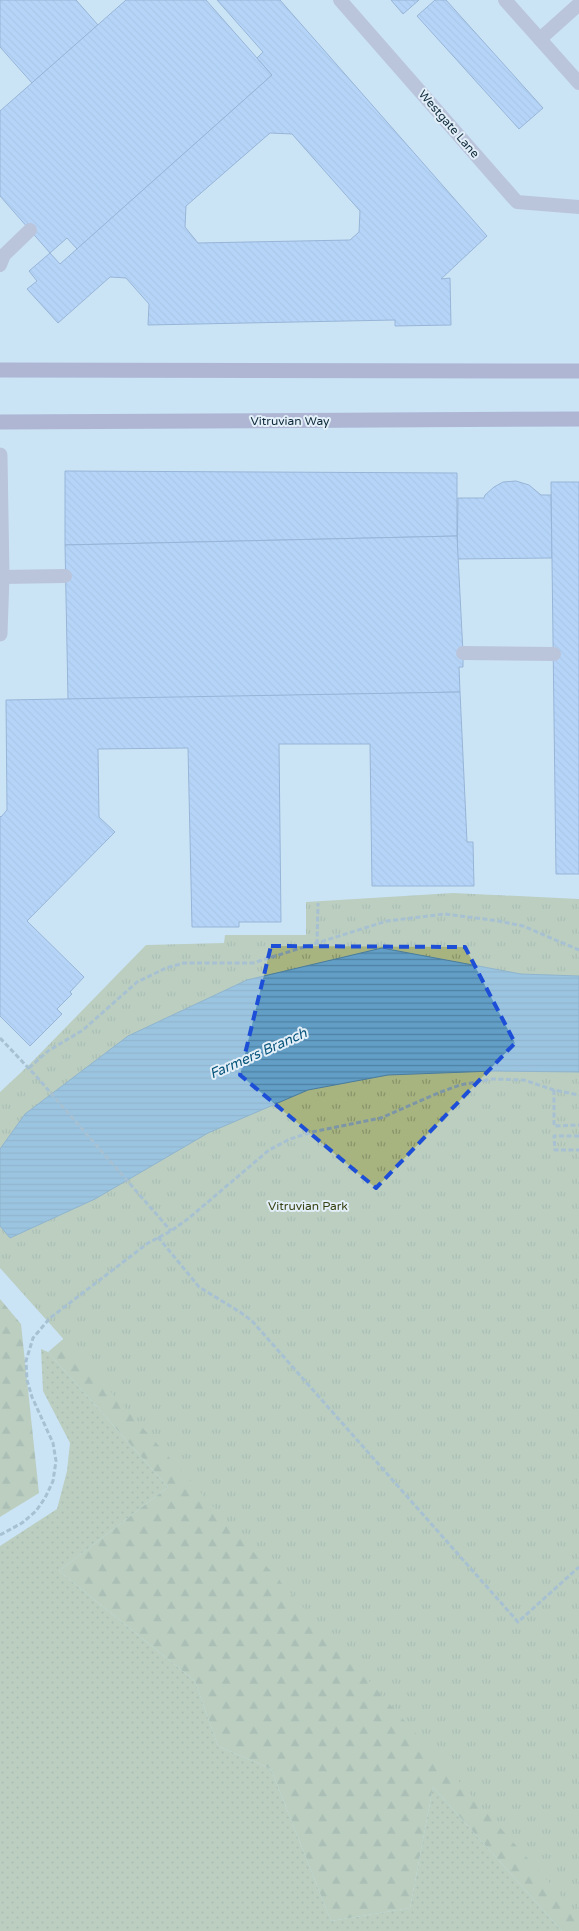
<svg xmlns="http://www.w3.org/2000/svg" width="579" height="1931" font-family="'Varela Round',sans-serif">
<style>
.grass{fill:url(#grass-dots)}
.forest{fill:url(#forest-firs)}
.park{fill:url(#park-tufts)}
.water{fill:url(#water-rules);stroke:#497b9c}
.building{fill:url(#building-back-hatch);stroke:#5a7cb2;fill-rule:evenodd}
.lines{fill:none;stroke-linecap:round;stroke-linejoin:round}
.path{stroke:#7c96a7;stroke-width:3;stroke-dasharray:5 2.5;stroke-linecap:butt}
.service{stroke:#a79fbb;stroke-width:14}
.minor{stroke:#a79fbb;stroke-width:15}
.secondary{stroke:#8c7fa8;stroke-width:15}
.marked{fill:none;stroke:#1d4ed8;stroke-width:4;stroke-dasharray:10 6;stroke-linejoin:round}
.labels{text-anchor:middle;stroke-width:4;stroke-linejoin:round;paint-order:stroke}
.street-label{font-size:12px;fill:#0f2a3b;stroke:#e3eff8}
.park-label{font-size:12px;fill:#394213;stroke:#e3eff8}
.water-label{font-size:14px;font-style:italic;fill:#09557c;stroke:#e3eff8}
</style>
<defs>
<pattern id="grass-dots" width="8" height="8" patternUnits="userSpaceOnUse" patternTransform="scale(1.25)"><rect width="8" height="8" fill="#a8b47f"/><path d="M2 2h.1M6 6h.1" fill="none" stroke="#879369" stroke-width="1.8" stroke-linecap="round"/></pattern>
<pattern id="forest-firs" width="22" height="20" patternUnits="userSpaceOnUse" patternTransform="scale(1.25)"><rect width="22" height="20" fill="#a8b47f"/><path d="M5 1l3.5 6h-7zM16 11l3.5 6h-7z" fill="#879369"/></pattern>
<pattern id="park-tufts" width="24" height="20" patternUnits="userSpaceOnUse" patternTransform="scale(1.25)"><rect width="24" height="20" fill="#a8b47f"/><path d="M3 7l-1-3M5 7V3M7 7l1-3M15 17l-1-3M17 17v-4M19 17l1-3" fill="none" stroke="#879369"/></pattern>
<pattern id="water-rules" width="6" height="5" patternUnits="userSpaceOnUse" patternTransform="scale(1.25)"><rect width="6" height="5" fill="#629ec6"/><path d="M0 2.5h6" fill="none" stroke="#4f81a2"/></pattern>
<pattern id="building-back-hatch" width="6" height="6" patternUnits="userSpaceOnUse" patternTransform="scale(1.25)"><rect width="6" height="6" fill="#9cc2fb"/><path d="M-1 5l2 2M0 0l6 6M5-1l2 2" fill="none" stroke="#85a7d8"/></pattern>
</defs>
<rect width="100%" height="100%" fill="#cbe4f6"/>
<!-- grass -->
<path class="grass" d="M 41,1349 L 48,1352 L 168,1487 L 59,1571 L 195,1681 L 218,1746 L 271,1769 L 331,1921 L 410,1908 L 433,1787 L 562,1931 L 0,1931 L 0,1546 L 57,1509 L 67,1471 L 70,1443 L 43,1391 Z"/>
<!-- forest -->
<g class="forest">
<path d="M 0,1299 L 21,1324 L 39,1493 L 0,1517 Z"/>
<path d="M 82,1323 L 579,1894 L 579,1931 L 562,1931 L 433,1787 L 410,1908 L 331,1921 L 271,1769 L 218,1746 L 195,1681 L 59,1571 L 168,1487 L 48,1352 Z"/>
</g>
<!-- park -->
<path class="park" d="M 453,893 L 579,899 L 579,1916 L 0,1268 L 0,1092 L 29,1065 L 146,945 L 224,943 L 225,935 L 306,935 L 306,902 Z"/>
<!-- water -->
<path class="water" d="M 382,948 L 521,974 L 579,976 L 579,1072 L 494,1071 L 388,1075 L 308,1090 L 208,1133 L 95,1199 L 10,1238 L 0,1226 L 0,1149 L 25,1114 L 128,1036 L 247,980 Z"/>
<!-- building -->
<g class="building">
<path d="M 0,0 L 76,0 L 98,25 L 32,83 L 0,47 Z"/>
<path d="M 126,0 L 206,0 L 272,75 L 77,249 L 67,238 L 50,253 L 0,196 L 0,111 Z"/>
<path d="M 217,0 L 280,0 L 487,236 L 441,279 L 450,278 L 451,325 L 395,326 L 395,320 L 148,325 L 149,304 L 126,278 L 110,277 L 58,323 L 27,289 L 37,281 L 29,271 L 50,253 L 60,264 L 272,75 L 257,58 L 263,52 ZM 270,133 L 292,134 L 360,211 L 359,232 L 350,240 L 198,243 L 185,227 L 186,206 Z"/>
<path d="M 391,0 L 419,0 L 403,14 Z"/>
<path d="M 435,0 L 446,0 L 543,108 L 519,129 L 417,16 Z"/>
<path d="M 65,471 L 457,473 L 457,536 L 65,545 Z"/>
<path d="M 516,481 L 529,485 L 541,495 L 551,495 L 552,558 L 457,559 L 458,498 L 484,498 L 485,495 L 494,487 L 503,482 Z"/>
<path d="M 551,482 L 579,482 L 579,874 L 556,874 Z"/>
<path d="M 457,536 L 463,653 L 463,667 L 459,667 L 460,692 L 68,700 L 65,545 Z"/>
<path d="M 460,692 L 467,842 L 473,842 L 474,886 L 372,886 L 370,744 L 279,744 L 281,922 L 239,922 L 239,927 L 192,927 L 188,748 L 98,749 L 99,817 L 115,832 L 27,921 L 84,977 L 70,992 L 72,994 L 57,1009 L 62,1014 L 30,1046 L 0,1016 L 0,816 L 1,817 L 7,810 L 6,700 Z"/>
</g>
<g class="lines">
<!-- path -->
<g class="path">
<path d="M 317,944 L 318,903"/>
<path d="M 0,1038 L 36,1076 L 171,1231"/>
<path d="M 29,1068 L 48,1051 L 83,1030 L 137,982 L 166,968 L 184,963 L 253,963 L 387,921 L 445,914 L 499,921 L 523,926 L 579,950"/>
<path d="M 554,1090 L 554,1126 L 579,1125"/>
<path d="M 579,1136 L 554,1136 L 555,1150 L 579,1150"/>
<path d="M 158,1237 L 199,1287 L 240,1312 L 252,1321 L 518,1622 L 579,1567"/>
<path d="M 0,1535 L 22,1523 L 36,1511 L 45,1498 L 53,1481 L 56,1461 L 53,1443 L 32,1397 L 27,1380 L 26,1361 L 33,1338 L 50,1318 L 148,1243 L 171,1231 L 189,1218 L 269,1150 L 290,1139 L 312,1132 L 381,1118 L 438,1093 L 460,1085 L 493,1079 L 524,1080 L 554,1090 L 579,1095"/>
</g>
<!-- service -->
<g class="service">
<path d="M 340,0 L 517,202 L 579,207"/>
<path d="M 505,0 L 579,83"/>
<path d="M 540,39 L 579,4"/>
<path d="M 0,265 L 4,255 L 30,230"/>
<path d="M 2,577 L 65,576"/>
<path d="M 463,653 L 554,654"/>
</g>
<!-- minor -->
<path class="minor" d="M 0,455 L 2,577 L 0,634"/>
<!-- secondary -->
<g class="secondary">
<path d="M 0,370 L 579,371"/>
<path d="M 0,422 L 579,419"/>
</g>
</g>
<!-- marked area -->
<path d="M0 0H579V1931H0ZM 271,946 L 465,947 L 515,1043 L 376,1188 L 240,1075 Z" fill="#cbe4f6" fill-opacity=".55" fill-rule="evenodd"/>
<path class="marked" d="M 271,946 L 465,947 L 515,1043 L 376,1188 L 240,1075 Z"/>
<g class="labels">
<!-- street labels -->
<g class="street-label">
<text transform="translate(449 124) rotate(49)" y="4">Westgate Lane</text>
<text x="290" y="425">Vitruvian Way</text>
</g>
<!-- park labels -->
<g class="park-label">
<text x="308" y="1210">Vitruvian Park</text>
</g>
<!-- water labels -->
<g class="water-label">
<text transform="translate(258 1053) rotate(-24)" y="5">Farmers Branch</text>
</g>
</g>
</svg>
